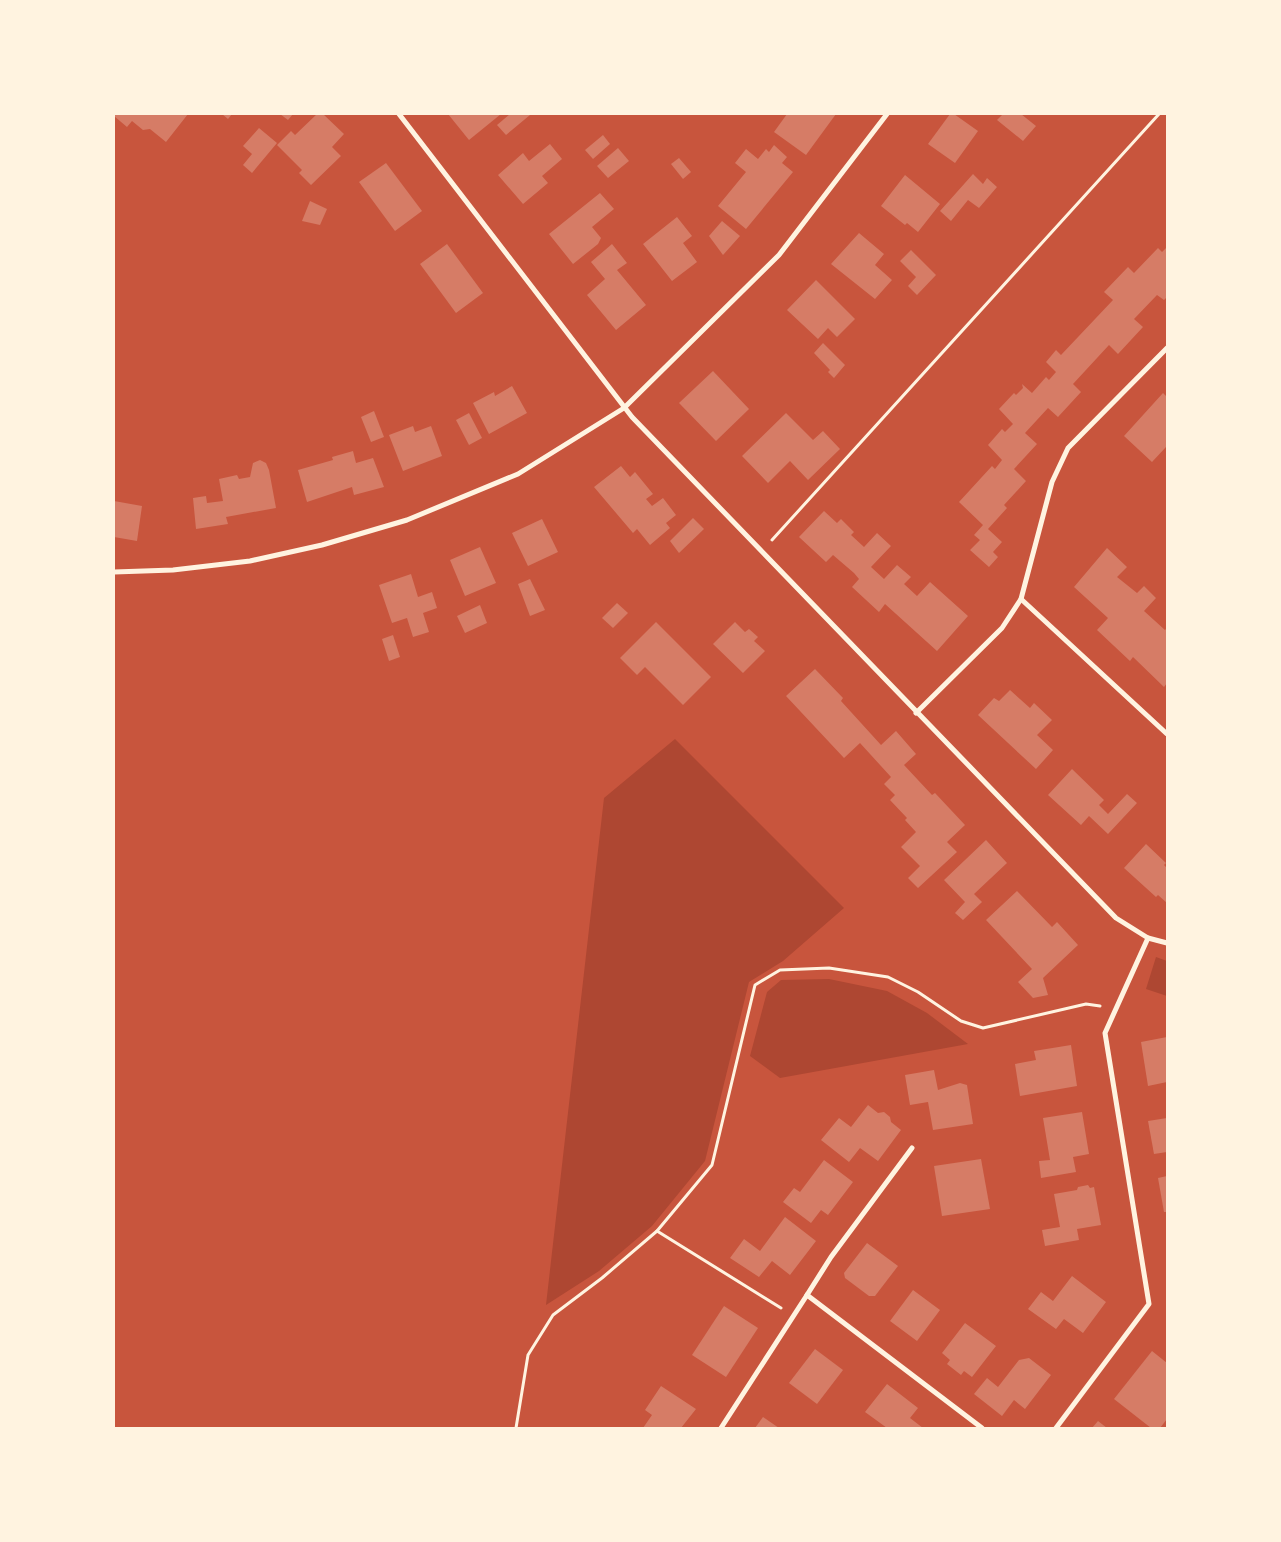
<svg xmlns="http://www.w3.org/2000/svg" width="1281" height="1542" font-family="Poppins,sans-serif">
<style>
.green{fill:#ae4732}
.building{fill:#d67c66}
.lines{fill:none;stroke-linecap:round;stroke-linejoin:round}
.path{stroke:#fff3e0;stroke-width:3}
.minor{stroke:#fff3e0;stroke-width:5}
</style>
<rect width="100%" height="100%" fill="#c8553d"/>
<!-- green -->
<g class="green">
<path d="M 675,739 L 844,908 L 783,961 L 749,982 L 705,1161 L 652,1226 L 599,1271 L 546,1305 L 604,798 Z"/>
<path d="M 1156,957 L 1167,961 L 1167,996 L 1146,989 Z"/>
<path d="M 829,979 L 887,991 L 927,1013 L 968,1044 L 780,1078 L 750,1056 L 767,992 L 781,980 Z"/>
</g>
<!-- building -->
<g class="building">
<path d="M 114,114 L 188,114 L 166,142 L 150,129 L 143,130 L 132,121 L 127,127 L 114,116 Z"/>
<path d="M 222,114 L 232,114 L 228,119 Z"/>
<path d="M 280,114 L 293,114 L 288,120 Z"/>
<path d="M 317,114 L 323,114 L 344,134 L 332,147 L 341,156 L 311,185 L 299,173 L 302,170 L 277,145 L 291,131 L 295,135 Z"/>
<path d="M 448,114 L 501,114 L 469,140 Z"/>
<path d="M 510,114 L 530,115 L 506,135 L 497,125 Z"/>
<path d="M 787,114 L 836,114 L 806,155 L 774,132 Z"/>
<path d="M 950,114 L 954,114 L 978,131 L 955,163 L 928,144 Z"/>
<path d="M 1003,114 L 1021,114 L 1036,126 L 1023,141 L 997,120 Z"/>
<path d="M 259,128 L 277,143 L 252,173 L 243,165 L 252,154 L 243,146 Z"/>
<path d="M 603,135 L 610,144 L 593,159 L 585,150 Z"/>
<path d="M 550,144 L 562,159 L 542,176 L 548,183 L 523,204 L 498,175 L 523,153 L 529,161 Z"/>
<path d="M 774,145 L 787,157 L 782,163 L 793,172 L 746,229 L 718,206 L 746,172 L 735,163 L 746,149 L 758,159 L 766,149 L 769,152 Z"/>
<path d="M 618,148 L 629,161 L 608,178 L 597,166 Z"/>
<path d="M 679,158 L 691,172 L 683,179 L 671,164 Z"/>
<path d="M 386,163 L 422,211 L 395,231 L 359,182 Z"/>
<path d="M 973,174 L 983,184 L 987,178 L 997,187 L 979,208 L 968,200 L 951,221 L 940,211 Z"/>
<path d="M 905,175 L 940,204 L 918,232 L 907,223 L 905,225 L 881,206 Z"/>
<path d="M 600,193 L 614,209 L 592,227 L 601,238 L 598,244 L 573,264 L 549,234 Z"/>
<path d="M 310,201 L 327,209 L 320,225 L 302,221 Z"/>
<path d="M 677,217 L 692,236 L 683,243 L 697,262 L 672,281 L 643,244 Z"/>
<path d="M 722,221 L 740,236 L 723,255 L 709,236 Z"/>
<path d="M 859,233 L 884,254 L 875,265 L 892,280 L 875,299 L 831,264 Z"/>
<path d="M 447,244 L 483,293 L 456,313 L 420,264 Z"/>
<path d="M 612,244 L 627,263 L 617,270 L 646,305 L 616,330 L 587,295 L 605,279 L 591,262 Z"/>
<path d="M 1167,247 L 1167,297 L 1164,300 L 1157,295 L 1134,319 L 1143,327 L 1118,354 L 1109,345 L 1073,384 L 1081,392 L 1058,417 L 1048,408 L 1025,433 L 1037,444 L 1014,469 L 1026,481 L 1004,505 L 1007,508 L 988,529 L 1002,542 L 993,552 L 998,557 L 989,567 L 970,550 L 980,540 L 974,535 L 983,525 L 959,502 L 992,466 L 995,469 L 1002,460 L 988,445 L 1002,429 L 1005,432 L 1013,424 L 999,409 L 1014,393 L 1016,395 L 1023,388 L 1022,384 L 1032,393 L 1046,377 L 1049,380 L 1056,372 L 1046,362 L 1056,350 L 1061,355 L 1113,300 L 1104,292 L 1128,267 L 1134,273 L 1158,248 L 1162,252 Z"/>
<path d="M 911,250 L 936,275 L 917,295 L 908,286 L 916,277 L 900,261 Z"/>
<path d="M 816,280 L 855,319 L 837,337 L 828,328 L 818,339 L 787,310 Z"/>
<path d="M 823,343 L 845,365 L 834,378 L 828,372 L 830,370 L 814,353 Z"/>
<path d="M 713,371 L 749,409 L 716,441 L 679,403 Z"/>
<path d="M 512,386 L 527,413 L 489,434 L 473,403 L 494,392 L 495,396 Z"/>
<path d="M 1163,393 L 1167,397 L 1167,448 L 1166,447 L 1152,462 L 1124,436 Z"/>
<path d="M 374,411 L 384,437 L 371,442 L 361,417 Z"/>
<path d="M 469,413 L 482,438 L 469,445 L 456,420 Z"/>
<path d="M 786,413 L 813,440 L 823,431 L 840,449 L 808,480 L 790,461 L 768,483 L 742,456 Z"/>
<path d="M 413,426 L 415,432 L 431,426 L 442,456 L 403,471 L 389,435 Z"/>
<path d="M 353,451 L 356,463 L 373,458 L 384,487 L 354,495 L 352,487 L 307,502 L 298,470 L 333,460 L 332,457 Z"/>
<path d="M 260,460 L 266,463 L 269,470 L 276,508 L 226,517 L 228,524 L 196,529 L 193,498 L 206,496 L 207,503 L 223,501 L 219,479 L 237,475 L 239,479 L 250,477 L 253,463 Z"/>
<path d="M 621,466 L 630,477 L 635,472 L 653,494 L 646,499 L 652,506 L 663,498 L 676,515 L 666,523 L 670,528 L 650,545 L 637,529 L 633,533 L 594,487 Z"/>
<path d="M 114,501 L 142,506 L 137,541 L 114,537 Z"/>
<path d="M 824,511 L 837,523 L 841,519 L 854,532 L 851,535 L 864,547 L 877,533 L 891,546 L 871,567 L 884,579 L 897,565 L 911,577 L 904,584 L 917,596 L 930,582 L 968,616 L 937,651 L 885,604 L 879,612 L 852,587 L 859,579 L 854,573 L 833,555 L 826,562 L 799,537 Z"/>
<path d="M 693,518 L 704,529 L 679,553 L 670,541 Z"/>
<path d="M 542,519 L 558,552 L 528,566 L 512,533 Z"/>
<path d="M 480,547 L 496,583 L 465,596 L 450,560 Z"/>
<path d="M 1107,548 L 1127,567 L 1117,577 L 1137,593 L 1144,586 L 1156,598 L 1144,611 L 1165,630 L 1167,628 L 1167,683 L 1164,687 L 1133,657 L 1130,661 L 1097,630 L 1108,618 L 1074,587 Z"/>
<path d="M 411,574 L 418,597 L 432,592 L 437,608 L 423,613 L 429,632 L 413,637 L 407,618 L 392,623 L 379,585 Z"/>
<path d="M 530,579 L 545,610 L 530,616 L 518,584 Z"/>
<path d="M 617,603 L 628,613 L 613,628 L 602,618 Z"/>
<path d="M 480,605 L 487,623 L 465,633 L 457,616 Z"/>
<path d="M 656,622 L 711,677 L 683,705 L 645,667 L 637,675 L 620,658 Z"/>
<path d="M 735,622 L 745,632 L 749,629 L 758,637 L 754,641 L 765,651 L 743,673 L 713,644 Z"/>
<path d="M 393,635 L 400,657 L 389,661 L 382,639 Z"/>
<path d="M 815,669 L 843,698 L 841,701 L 881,745 L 896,731 L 916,754 L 904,765 L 932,795 L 935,793 L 965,825 L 947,842 L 957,852 L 918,888 L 908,878 L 920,866 L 901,847 L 916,832 L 905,820 L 907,818 L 890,800 L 895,795 L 884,784 L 891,777 L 860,743 L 844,758 L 786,696 Z"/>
<path d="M 1010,690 L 1030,708 L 1034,703 L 1052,720 L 1037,735 L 1053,750 L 1036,769 L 978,715 L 994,698 L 999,701 Z"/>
<path d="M 1072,769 L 1104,800 L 1099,805 L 1108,814 L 1127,794 L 1137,803 L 1108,834 L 1089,816 L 1081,825 L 1048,795 Z"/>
<path d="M 986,840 L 1007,863 L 974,894 L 982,902 L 963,920 L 955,913 L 965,902 L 944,880 Z"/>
<path d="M 1146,844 L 1166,863 L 1164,865 L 1167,868 L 1167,903 L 1158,895 L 1156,897 L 1124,868 Z"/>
<path d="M 1017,891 L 1052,927 L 1057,922 L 1078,945 L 1043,978 L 1048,995 L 1033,998 L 1018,982 L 1032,969 L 986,920 Z"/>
<path d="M 1167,1037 L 1167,1082 L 1148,1086 L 1141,1042 Z"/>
<path d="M 1071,1045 L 1077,1086 L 1020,1096 L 1015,1064 L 1036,1060 L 1034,1051 Z"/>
<path d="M 934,1070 L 938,1090 L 960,1083 L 967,1085 L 973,1124 L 933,1130 L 928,1102 L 910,1105 L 905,1075 Z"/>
<path d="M 868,1105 L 878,1113 L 884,1112 L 890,1117 L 891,1122 L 901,1130 L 878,1161 L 860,1148 L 849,1162 L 821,1140 L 839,1118 L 851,1127 Z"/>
<path d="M 1082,1112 L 1089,1154 L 1073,1157 L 1076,1172 L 1041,1178 L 1039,1161 L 1050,1160 L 1043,1118 Z"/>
<path d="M 1167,1118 L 1167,1152 L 1154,1154 L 1148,1121 Z"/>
<path d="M 981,1159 L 990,1209 L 942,1216 L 934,1166 Z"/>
<path d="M 824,1160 L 853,1182 L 828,1215 L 821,1210 L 811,1223 L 783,1202 L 794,1188 L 800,1192 Z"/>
<path d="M 1167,1176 L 1167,1212 L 1164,1212 L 1158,1178 Z"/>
<path d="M 1088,1185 L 1090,1188 L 1094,1187 L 1101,1225 L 1077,1229 L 1079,1240 L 1045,1246 L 1042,1230 L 1060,1227 L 1054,1194 L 1077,1190 L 1078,1187 Z"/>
<path d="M 785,1217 L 816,1241 L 790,1275 L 772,1261 L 759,1277 L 730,1258 L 744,1239 L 760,1251 Z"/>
<path d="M 867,1243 L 898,1266 L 875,1296 L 869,1296 L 845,1278 L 844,1273 Z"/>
<path d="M 1072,1276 L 1106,1302 L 1083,1333 L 1064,1319 L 1056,1329 L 1028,1309 L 1041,1292 L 1053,1301 Z"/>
<path d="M 913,1290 L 940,1310 L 917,1341 L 890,1321 Z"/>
<path d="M 724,1306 L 758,1328 L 726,1377 L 692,1355 Z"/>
<path d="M 965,1323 L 996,1346 L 972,1377 L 964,1371 L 961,1375 L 947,1364 L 950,1360 L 942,1353 Z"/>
<path d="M 815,1349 L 843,1370 L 817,1404 L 789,1383 Z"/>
<path d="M 1152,1351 L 1167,1363 L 1167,1419 L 1160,1428 L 1151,1428 L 1114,1399 Z"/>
<path d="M 1029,1358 L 1051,1375 L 1025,1409 L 1014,1400 L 1002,1416 L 974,1394 L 987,1378 L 998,1387 L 1019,1360 Z"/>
<path d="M 887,1384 L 918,1408 L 910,1418 L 923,1428 L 887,1428 L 865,1412 Z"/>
<path d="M 661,1386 L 696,1409 L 681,1428 L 643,1428 L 652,1415 L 645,1410 Z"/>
<path d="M 763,1417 L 779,1428 L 755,1428 Z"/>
<path d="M 1098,1421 L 1107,1428 L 1092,1428 Z"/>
</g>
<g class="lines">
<!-- path -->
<g class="path">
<path d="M 772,540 L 1159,114"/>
<path d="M 657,1231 L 781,1308"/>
<path d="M 516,1428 L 528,1355 L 553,1315 L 602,1278 L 657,1231 L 712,1165 L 755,985 L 780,970 L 829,968 L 888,977 L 918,992 L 961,1021 L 983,1028 L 1086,1004 L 1100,1006"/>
</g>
<!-- minor -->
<g class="minor">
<path d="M 399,114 L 632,417 L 1116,918 L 1148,938 L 1167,943"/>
<path d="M 114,572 L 173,570 L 250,561 L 322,545 L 407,520 L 518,474 L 624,408 L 779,255 L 887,114"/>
<path d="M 1021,599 L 1167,734"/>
<path d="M 916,713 L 1002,628 L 1021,599 L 1052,482 L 1068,448 L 1167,348"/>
<path d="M 807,1295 L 831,1257 L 912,1148"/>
<path d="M 721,1428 L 807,1295 L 982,1428"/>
<path d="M 1056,1428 L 1149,1304 L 1105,1033 L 1148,938"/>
</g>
</g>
<!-- border -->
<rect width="1281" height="1542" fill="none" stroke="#fff3e0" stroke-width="230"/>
</svg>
